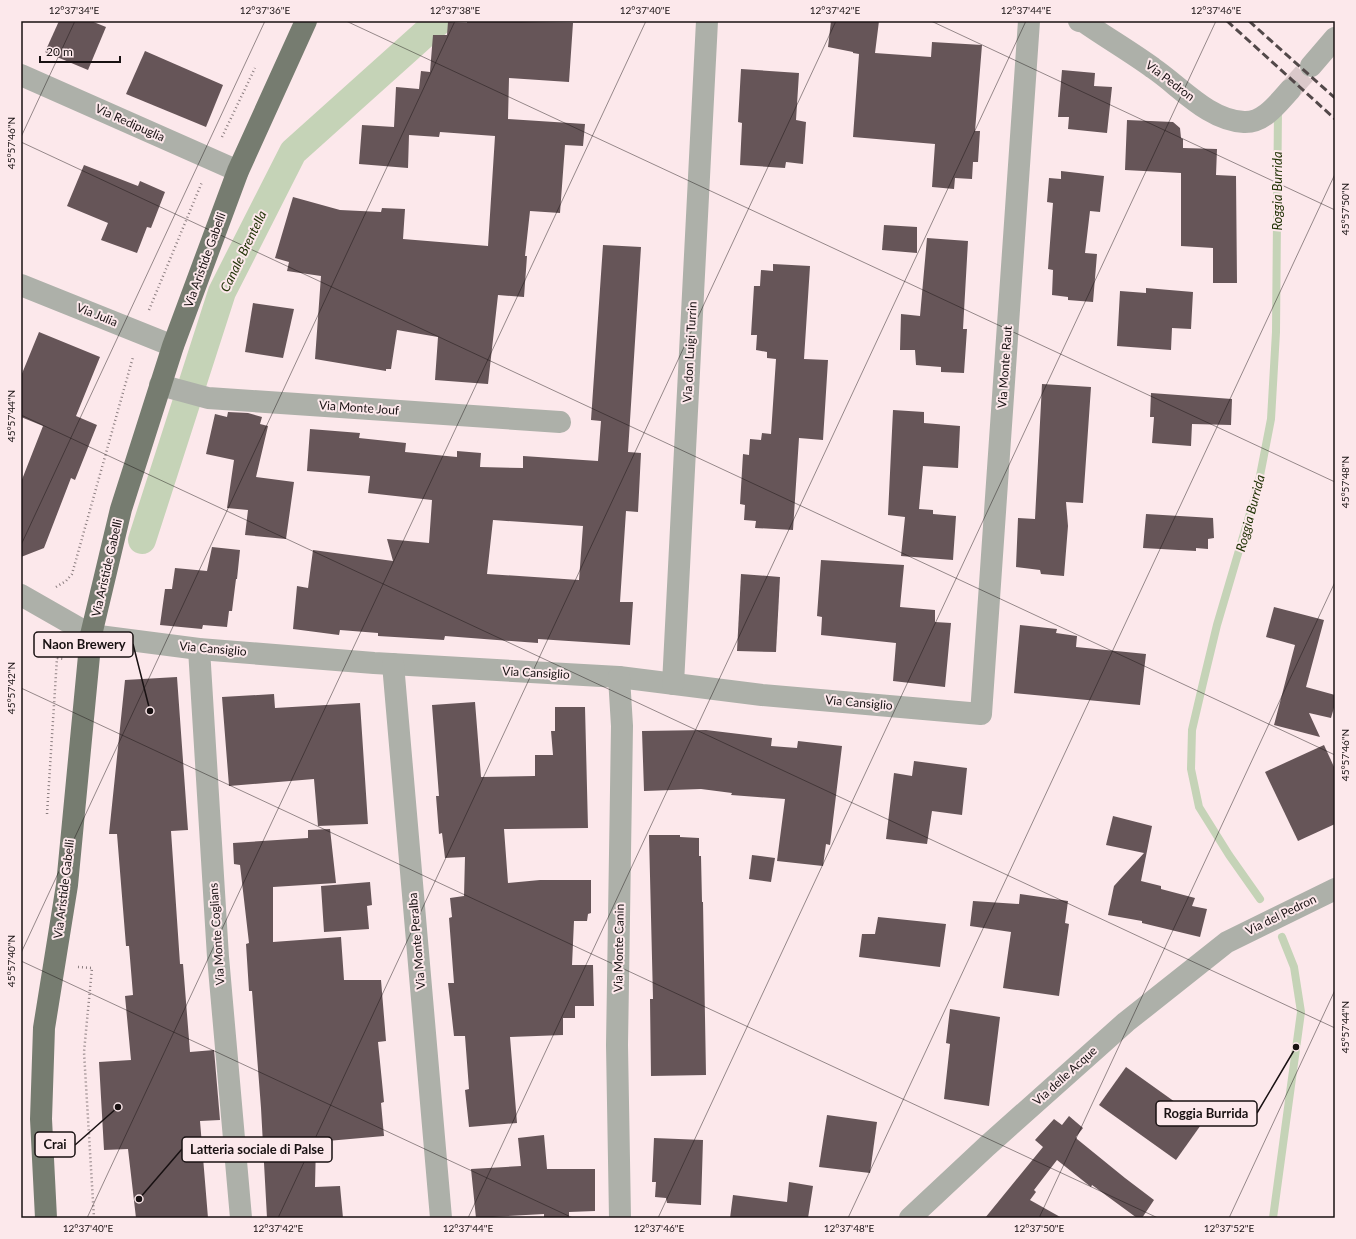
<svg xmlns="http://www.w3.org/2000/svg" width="1356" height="1239" font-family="Lato,sans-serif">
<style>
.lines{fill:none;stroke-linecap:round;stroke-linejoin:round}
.stream{stroke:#c5d3b7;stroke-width:8}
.canal{stroke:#c5d3b7;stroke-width:28}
.building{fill:#665558;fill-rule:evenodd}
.minor-tunnel{stroke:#dac8ca;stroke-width:22;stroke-dasharray:22 11;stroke-linecap:butt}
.path{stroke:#8c7e80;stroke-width:2.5;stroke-dasharray:1 3;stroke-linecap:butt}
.minor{stroke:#adb0a9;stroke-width:22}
.major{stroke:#767c70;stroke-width:22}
.rail{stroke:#524849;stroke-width:3;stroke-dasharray:8 4;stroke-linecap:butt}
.ticks{fill:none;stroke:#181112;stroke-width:1;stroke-opacity:0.45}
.labels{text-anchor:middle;stroke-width:4;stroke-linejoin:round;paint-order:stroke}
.street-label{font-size:12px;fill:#181112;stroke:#fce8eb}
.water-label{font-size:13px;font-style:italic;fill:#1e3003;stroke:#fce8eb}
.leader{fill:none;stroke:#181112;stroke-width:1.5}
.callout-dot{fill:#181112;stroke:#fce8eb;stroke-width:1.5}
.callout{fill:#fce8eb;stroke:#181112;stroke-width:1.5}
.callout-label{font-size:13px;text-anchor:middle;font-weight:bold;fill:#181112}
.neatline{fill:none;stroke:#181112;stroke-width:1.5}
.ticks-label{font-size:10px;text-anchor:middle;fill:#181112}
</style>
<rect width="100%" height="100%" fill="#fce8eb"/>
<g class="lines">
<!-- stream -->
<g class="stream">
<path d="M 1260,899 L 1229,855 L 1199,807 L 1191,769 L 1192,730 L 1203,683 L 1217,625 L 1258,486 L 1271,419 L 1276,332 L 1278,109"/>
<path d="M 1273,1218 L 1301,1012 L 1294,967 L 1282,937"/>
</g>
<!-- canal -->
<path class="canal" d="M 142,540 L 222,292 L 293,152 L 439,21"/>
</g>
<!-- building -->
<g class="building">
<path d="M 59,21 L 91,21 L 106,27 L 88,70 L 45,52 Z"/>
<path d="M 467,21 L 573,23 L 569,82 L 509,78 L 508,119 L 585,124 L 583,146 L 565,145 L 560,213 L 530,211 L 525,256 L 527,256 L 524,297 L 498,295 L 488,384 L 435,380 L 438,337 L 397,330 L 391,369 L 386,369 L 386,371 L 315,359 L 321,276 L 287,271 L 289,262 L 275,258 L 293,197 L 340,210 L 381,212 L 382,208 L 405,209 L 403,239 L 488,246 L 495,136 L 440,132 L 439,137 L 409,135 L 408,168 L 359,164 L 362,125 L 394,127 L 396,87 L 419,89 L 421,71 L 430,72 L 433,35 L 447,35 L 448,22 L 467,23 Z"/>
<path d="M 831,21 L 879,21 L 875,53 L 931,57 L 932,42 L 982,45 L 975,131 L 980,131 L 978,162 L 973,162 L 972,179 L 955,178 L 954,189 L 932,187 L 935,144 L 853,137 L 859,54 L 853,53 L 853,52 L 828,47 Z"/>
<path d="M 145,51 L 223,85 L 206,127 L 126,94 Z"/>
<path d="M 741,69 L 799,73 L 796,120 L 806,122 L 803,164 L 786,162 L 785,168 L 740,165 L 742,123 L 738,122 Z"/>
<path d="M 1062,70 L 1095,73 L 1094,86 L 1112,87 L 1107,133 L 1068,129 L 1069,117 L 1058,117 Z"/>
<path d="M 1127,120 L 1173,122 L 1180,128 L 1181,138 L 1183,139 L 1183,148 L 1217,149 L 1216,175 L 1236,176 L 1237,283 L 1213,283 L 1213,248 L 1181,246 L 1181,173 L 1125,170 Z"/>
<path d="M 84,165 L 138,186 L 140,181 L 165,192 L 151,228 L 147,227 L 137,253 L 101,240 L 108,223 L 67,206 Z"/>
<path d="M 1061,171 L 1104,176 L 1100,212 L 1090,211 L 1085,253 L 1097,254 L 1093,302 L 1068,300 L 1068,297 L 1052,295 L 1053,270 L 1048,269 L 1053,203 L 1047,202 L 1049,178 L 1061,179 Z"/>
<path d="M 884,225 L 917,227 L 917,253 L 882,250 Z"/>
<path d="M 927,238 L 968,241 L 963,329 L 967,329 L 964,373 L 941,372 L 941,367 L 916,365 L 915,350 L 900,350 L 901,314 L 920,316 Z"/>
<path d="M 603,245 L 641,247 L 628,452 L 641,453 L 638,512 L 626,511 L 620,602 L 633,602 L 630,645 L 538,639 L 538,643 L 445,636 L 444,640 L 378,636 L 378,633 L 340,630 L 339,635 L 293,629 L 297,586 L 308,588 L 313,550 L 393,561 L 387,539 L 429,543 L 432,500 L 368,493 L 370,476 L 307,471 L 310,429 L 360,433 L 359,438 L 406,443 L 405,452 L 457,457 L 457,451 L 481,453 L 480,467 L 523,468 L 523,456 L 598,461 L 601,421 L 591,420 ZM 493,520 L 583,526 L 579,580 L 487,574 Z"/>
<path d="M 773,264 L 810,266 L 804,359 L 828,360 L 823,440 L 799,438 L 793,530 L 755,528 L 756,521 L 744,520 L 745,505 L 740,504 L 743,454 L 749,455 L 750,439 L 761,440 L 762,433 L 771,434 L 776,359 L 767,358 L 767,352 L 756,350 L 757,335 L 751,335 L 754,286 L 760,286 L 761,270 L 773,271 Z"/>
<path d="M 1146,288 L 1193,292 L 1191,329 L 1172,328 L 1171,350 L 1117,346 L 1120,291 L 1146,293 Z"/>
<path d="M 253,303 L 294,309 L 283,358 L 245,352 Z"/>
<path d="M 39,332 L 100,357 L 76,416 L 97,425 L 75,480 L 71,478 L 44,548 L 21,557 L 21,482 L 43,426 L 21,417 L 21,376 Z"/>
<path d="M 1042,384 L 1091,387 L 1083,503 L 1066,502 L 1068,526 L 1064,576 L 1041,574 L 1040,570 L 1016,567 L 1018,518 L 1035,519 Z"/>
<path d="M 1151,393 L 1232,399 L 1231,425 L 1192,424 L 1191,446 L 1152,443 L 1154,417 L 1150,417 Z"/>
<path d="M 893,410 L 924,412 L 924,423 L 960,426 L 958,468 L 923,466 L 919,509 L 933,510 L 933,514 L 956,516 L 953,560 L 901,556 L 905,517 L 888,515 Z"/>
<path d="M 228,412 L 248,413 L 262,417 L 260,424 L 268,426 L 256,477 L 294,482 L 286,539 L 245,535 L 248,510 L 227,508 L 234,460 L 206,454 L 215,414 L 227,417 Z"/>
<path d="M 1146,514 L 1213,518 L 1214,538 L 1208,539 L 1208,549 L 1196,548 L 1196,551 L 1143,548 Z"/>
<path d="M 212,547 L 240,550 L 237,579 L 236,579 L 232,611 L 229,611 L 227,627 L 203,625 L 202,629 L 160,625 L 165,589 L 172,589 L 175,568 L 207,571 Z"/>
<path d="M 821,560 L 904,565 L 900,607 L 935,610 L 935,622 L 951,623 L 945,687 L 893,681 L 896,643 L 821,635 L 822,617 L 817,616 Z"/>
<path d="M 741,574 L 780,577 L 776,652 L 737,651 Z"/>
<path d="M 1274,607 L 1324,620 L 1306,687 L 1335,695 L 1335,704 L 1331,718 L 1309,713 L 1320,737 L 1274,725 L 1295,645 L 1266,637 Z"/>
<path d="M 1020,625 L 1057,629 L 1056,633 L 1077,636 L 1076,647 L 1146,654 L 1140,705 L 1014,693 Z"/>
<path d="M 177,677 L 188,830 L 171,831 L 180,964 L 183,964 L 190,1052 L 214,1050 L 220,1120 L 200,1121 L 208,1218 L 136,1218 L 128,1149 L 104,1150 L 99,1062 L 131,1060 L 125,996 L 133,995 L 129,946 L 126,946 L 117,834 L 109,834 L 125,680 Z"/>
<path d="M 274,694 L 275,708 L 360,703 L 368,824 L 318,826 L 314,779 L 229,786 L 222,697 Z"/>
<path d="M 475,702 L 481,777 L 535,776 L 535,755 L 553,755 L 551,731 L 555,731 L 555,707 L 585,707 L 588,828 L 504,829 L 508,883 L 540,880 L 591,880 L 591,913 L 588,914 L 587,921 L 574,921 L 572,965 L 593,965 L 594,1006 L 575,1006 L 575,1018 L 563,1018 L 563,1035 L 510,1037 L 517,1123 L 469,1127 L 465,1090 L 469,1089 L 465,1036 L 454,1036 L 448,983 L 454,983 L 449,918 L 452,917 L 450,898 L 464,896 L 465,857 L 445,858 L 442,833 L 439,834 L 436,796 L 439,796 L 432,705 Z"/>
<path d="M 706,730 L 772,738 L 771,746 L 797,748 L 798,741 L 842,746 L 830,845 L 826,844 L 823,866 L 777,861 L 785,799 L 731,795 L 732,793 L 701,789 L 644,791 L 642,731 Z"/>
<path d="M 1324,745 L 1335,769 L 1335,824 L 1298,841 L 1265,772 Z"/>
<path d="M 914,761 L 967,768 L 962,815 L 932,811 L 927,844 L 886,839 L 894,773 L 912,776 Z"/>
<path d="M 1113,816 L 1152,826 L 1141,881 L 1161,886 L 1161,889 L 1195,898 L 1192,906 L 1207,909 L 1200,937 L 1142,923 L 1142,921 L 1108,915 L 1114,886 L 1144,853 L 1106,845 Z"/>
<path d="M 330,829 L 336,883 L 273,887 L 273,942 L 341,937 L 344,980 L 381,980 L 386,1041 L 378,1042 L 384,1102 L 381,1103 L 384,1136 L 316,1142 L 315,1187 L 340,1186 L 343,1218 L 267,1218 L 261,1108 L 252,991 L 249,991 L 246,944 L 249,943 L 240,865 L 234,864 L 233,843 L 308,838 L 308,830 Z"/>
<path d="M 649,835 L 680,835 L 680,837 L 699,838 L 699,856 L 701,856 L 702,902 L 703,902 L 706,1075 L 651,1076 L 650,999 L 653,999 Z"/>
<path d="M 752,855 L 775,858 L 771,882 L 749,879 Z"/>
<path d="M 370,882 L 372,905 L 367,906 L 369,929 L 324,932 L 321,886 Z"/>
<path d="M 1020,894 L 1068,901 L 1065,923 L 1069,924 L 1059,996 L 1003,988 L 1011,932 L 970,926 L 973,901 L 1019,904 Z"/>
<path d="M 878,917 L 946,924 L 940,967 L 859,957 L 862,934 L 875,934 Z"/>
<path d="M 950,1009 L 1000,1017 L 989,1106 L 944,1099 L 950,1044 L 946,1043 Z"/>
<path d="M 1126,1067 L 1203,1122 L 1176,1160 L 1099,1105 Z"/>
<path d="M 827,1115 L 877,1122 L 870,1173 L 819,1167 Z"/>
<path d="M 1069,1116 L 1083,1128 L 1076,1137 L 1077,1139 L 1125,1178 L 1154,1200 L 1142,1218 L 1137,1218 L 1092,1185 L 1091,1187 L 1057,1160 L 1034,1190 L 1036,1192 L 1030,1200 L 1062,1218 L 985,1218 L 1043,1147 L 1035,1140 L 1054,1119 L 1062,1125 Z"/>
<path d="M 544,1135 L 547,1169 L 595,1169 L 595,1211 L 569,1212 L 569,1218 L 544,1218 L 544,1214 L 476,1218 L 471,1169 L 521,1166 L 518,1138 Z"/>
<path d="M 654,1138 L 703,1140 L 701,1205 L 667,1203 L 666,1198 L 655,1197 L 656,1182 L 652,1182 Z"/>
<path d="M 789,1182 L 813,1186 L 808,1218 L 730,1218 L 733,1195 L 787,1202 Z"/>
</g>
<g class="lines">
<!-- minor-tunnel -->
<path class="minor-tunnel" d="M 1290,90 L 1311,66"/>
<!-- path -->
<g class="path">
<path d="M 222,137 L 255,68"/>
<path d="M 149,310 L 202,182"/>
<path d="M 56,587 L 66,581 L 72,574 L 133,357"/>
<path d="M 49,640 L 57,658 L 64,659"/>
<path d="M 47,814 L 57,658"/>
<path d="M 78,967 L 92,968 L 84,1052 L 94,1218"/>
</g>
<!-- minor -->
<g class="minor">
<path d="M 1079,21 L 1084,22 C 1107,38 1131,52 1153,68 C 1181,87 1208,120 1244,122 C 1264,123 1278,103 1290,90"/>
<path d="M 1311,66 L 1335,38"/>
<path d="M 21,75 L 238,171"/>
<path d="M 21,285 L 173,346"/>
<path d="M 160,385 L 208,398 L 560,422"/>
<path d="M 21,595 L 91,635 L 199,649 L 374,663 L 619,677 L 762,695 L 981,714 L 1029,21"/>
<path d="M 199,649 L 218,957 L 241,1218"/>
<path d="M 393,664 L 441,1218"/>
<path d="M 619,677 L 622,726 L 617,1045 L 620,1218"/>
<path d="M 673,684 L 707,21"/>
<path d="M 910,1218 L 987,1146 L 1126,1022 L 1227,942 L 1335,889"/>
</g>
<!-- major -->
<path class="major" d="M 46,1218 L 41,1119 L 44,1028 L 67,885 L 91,635 L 121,509 L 173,346 L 238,171 L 306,21"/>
<!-- rail -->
<g class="rail">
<path d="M 1227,21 L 1335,119"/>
<path d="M 1249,21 L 1335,98"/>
</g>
</g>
<!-- ticks -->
<path class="ticks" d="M 346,21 L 1335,482M 931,21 L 1335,210M 21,137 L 75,21M 21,142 L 1335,755M 21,415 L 1335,1028M 21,545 L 265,21M 21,688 L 1158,1218M 21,953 L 455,21M 21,961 L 573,1218M 87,1218 L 646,21M 278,1218 L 836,21M 468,1218 L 1026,21M 658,1218 L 1216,21M 848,1218 L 1335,174M 1039,1218 L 1335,582M 1229,1218 L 1335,990"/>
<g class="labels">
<!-- street labels -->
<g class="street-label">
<text transform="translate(1170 81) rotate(37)" y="4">Via Pedron</text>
<text transform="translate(130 123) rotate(24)" y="4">Via Redipuglia</text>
<text transform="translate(205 260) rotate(-70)" y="4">Via Aristide Gabelli</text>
<text transform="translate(97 315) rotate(22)" y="4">Via Julia</text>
<text transform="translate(690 352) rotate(-87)" y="4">Via don Luigi Turrin</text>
<text transform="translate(1005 367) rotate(-86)" y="4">Via Monte Raut</text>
<text transform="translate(359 408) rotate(4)" y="4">Via Monte Jouf</text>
<text transform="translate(107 568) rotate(-77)" y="4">Via Aristide Gabelli</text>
<text transform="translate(213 649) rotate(5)" y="4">Via Cansiglio</text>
<text transform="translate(536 673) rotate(3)" y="4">Via Cansiglio</text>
<text transform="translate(859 703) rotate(5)" y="4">Via Cansiglio</text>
<text transform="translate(64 889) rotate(-83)" y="4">Via Aristide Gabelli</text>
<text transform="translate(1281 915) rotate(-26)" y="4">Via del Pedron</text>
<text transform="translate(217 934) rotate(-94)" y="4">Via Monte Coglians</text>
<text transform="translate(417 941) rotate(-95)" y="4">Via Monte Peralba</text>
<text transform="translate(619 948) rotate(-89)" y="4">Via Monte Canin</text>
<text transform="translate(1065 1076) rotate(-42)" y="4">Via delle Acque</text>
</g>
<!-- water labels -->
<g class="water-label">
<text transform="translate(1277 191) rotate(-90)" y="5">Roggia Burrida</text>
<text transform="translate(243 251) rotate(-64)" y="5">Canale Brentella</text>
<text transform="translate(1250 513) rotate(-75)" y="5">Roggia Burrida</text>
</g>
</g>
<!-- callouts -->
<path class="leader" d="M150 711L133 644M1296 1047L1257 1113M118 1107L75 1145M139 1199L182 1149"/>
<g class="callout-dot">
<circle cx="150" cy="711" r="4"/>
<circle cx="1296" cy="1047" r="4"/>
<circle cx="118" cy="1107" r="4"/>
<circle cx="139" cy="1199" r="4"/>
</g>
<g class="callout">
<rect x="34" y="632" width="99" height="25" rx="4"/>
<rect x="1156" y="1101" width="101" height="25" rx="4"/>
<rect x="35" y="1132" width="40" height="25" rx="4"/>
<rect x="182" y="1137" width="150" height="25" rx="4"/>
</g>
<g class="callout-label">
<text x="84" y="649">Naon Brewery</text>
<text x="1206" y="1118">Roggia Burrida</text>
<text x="55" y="1149">Crai</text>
<text x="257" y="1154">Latteria sociale di Palse</text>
</g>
<!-- border -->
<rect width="1356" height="1239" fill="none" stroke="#fce8eb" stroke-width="44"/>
<!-- scale -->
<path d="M40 56v6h80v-6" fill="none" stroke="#181112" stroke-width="2"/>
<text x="46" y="56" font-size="12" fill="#181112" stroke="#fce8eb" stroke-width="3" paint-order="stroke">20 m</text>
<rect x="22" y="22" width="1312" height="1195" class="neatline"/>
<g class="ticks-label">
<text x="74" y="14">12°37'34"E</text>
<text x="265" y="14">12°37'36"E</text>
<text x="455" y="14">12°37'38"E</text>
<text x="645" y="14">12°37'40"E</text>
<text x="835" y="14">12°37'42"E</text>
<text x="1026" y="14">12°37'44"E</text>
<text x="1216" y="14">12°37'46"E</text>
<text transform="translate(11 143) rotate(-90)" y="4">45°57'46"N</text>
<text transform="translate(1345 209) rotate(-90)" y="4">45°57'50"N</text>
<text transform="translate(11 416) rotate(-90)" y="4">45°57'44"N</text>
<text transform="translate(1345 482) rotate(-90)" y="4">45°57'48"N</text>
<text transform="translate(11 688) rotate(-90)" y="4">45°57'42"N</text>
<text transform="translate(1345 755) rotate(-90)" y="4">45°57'46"N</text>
<text transform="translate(11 961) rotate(-90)" y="4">45°57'40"N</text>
<text transform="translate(1345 1027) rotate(-90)" y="4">45°57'44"N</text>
<text x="88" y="1232">12°37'40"E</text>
<text x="278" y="1232">12°37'42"E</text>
<text x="468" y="1232">12°37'44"E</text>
<text x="659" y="1232">12°37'46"E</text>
<text x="849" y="1232">12°37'48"E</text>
<text x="1039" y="1232">12°37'50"E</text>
<text x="1229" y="1232">12°37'52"E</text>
</g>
</svg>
